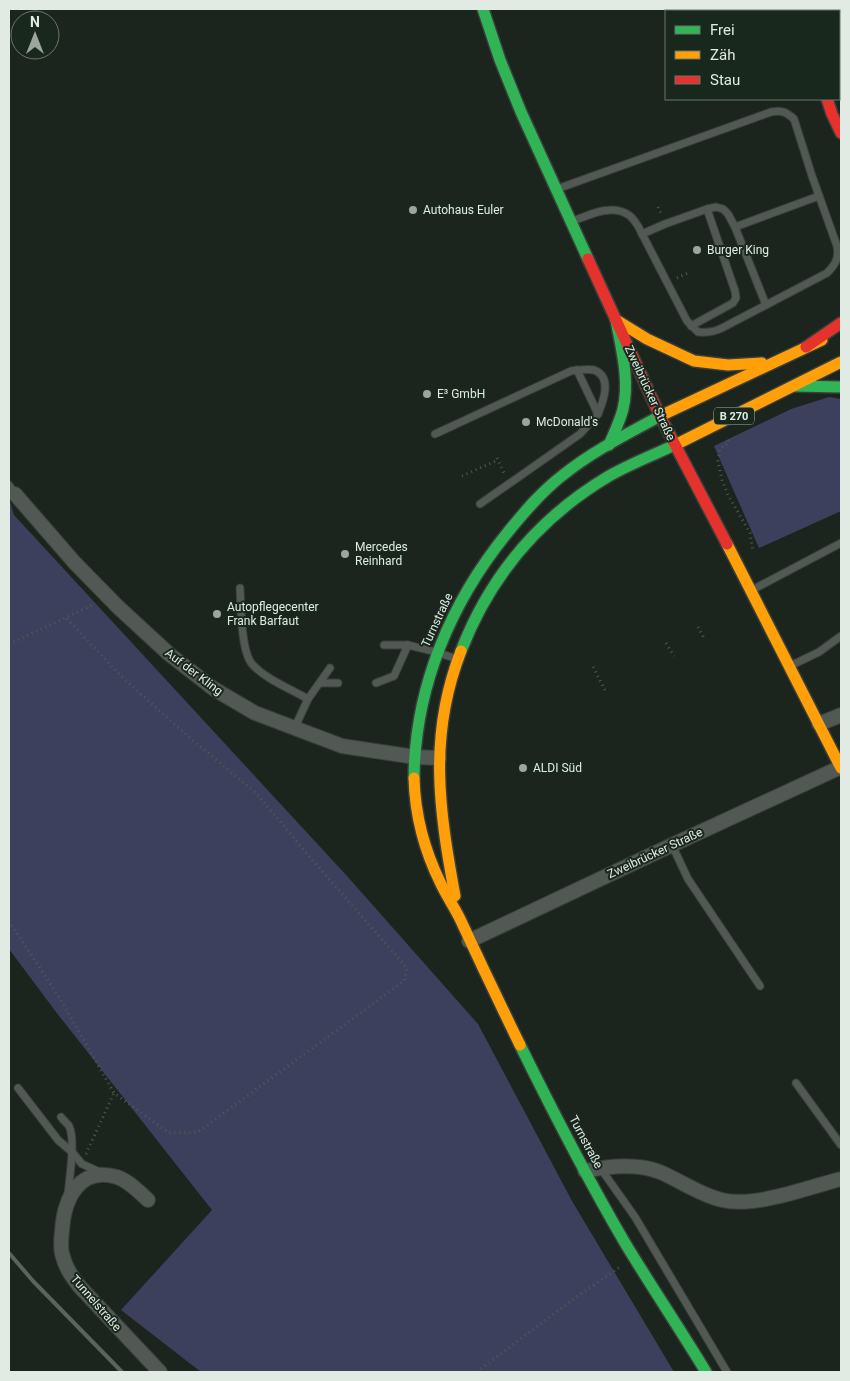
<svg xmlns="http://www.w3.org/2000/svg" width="850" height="1381" font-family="Roboto,sans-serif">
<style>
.green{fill:#3d405d}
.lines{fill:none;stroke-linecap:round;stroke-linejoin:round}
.lane-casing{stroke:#383f3a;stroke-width:9}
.street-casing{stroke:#383f3a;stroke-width:16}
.fast-casing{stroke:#383f3a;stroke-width:14}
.slow-casing{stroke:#383f3a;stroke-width:14}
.jam-casing{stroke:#383f3a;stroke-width:14}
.path{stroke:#525854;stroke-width:3;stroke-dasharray:1 4;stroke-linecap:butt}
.lane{stroke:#525954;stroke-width:7}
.street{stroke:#525954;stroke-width:14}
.fast{stroke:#30b455;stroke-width:11}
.slow{stroke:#ff9f0a;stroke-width:11}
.jam{stroke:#e5322d;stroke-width:11}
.rail{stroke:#5c625e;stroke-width:4}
.poi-dot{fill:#9ca59e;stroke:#19281d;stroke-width:2}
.labels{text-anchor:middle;stroke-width:4;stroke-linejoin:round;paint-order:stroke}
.shield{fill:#19281d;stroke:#a5b0a8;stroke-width:1}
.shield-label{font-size:11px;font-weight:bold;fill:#e1eae3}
.poi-label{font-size:12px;fill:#e1eae3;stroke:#19281d;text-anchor:start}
.street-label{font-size:12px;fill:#e1eae3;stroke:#19281d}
</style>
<rect width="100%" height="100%" fill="#1c241e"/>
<!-- green -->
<g class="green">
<path d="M 829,397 L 841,399 L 841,511 L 759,548 L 714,446 L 791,409 Z"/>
<path d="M 9,498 L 14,515 L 347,876 L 478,1024 L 572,1201 L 674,1372 L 201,1372 L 121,1310 L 212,1210 L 56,1012 L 9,949 Z"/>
</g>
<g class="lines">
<!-- lane casing -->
<g class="lane-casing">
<g id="lane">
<path d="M 557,189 L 771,112 C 782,110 786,112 794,119 L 812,176 L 837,246 C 839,258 836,264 827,273 L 722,328 C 714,332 707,333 698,332 L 687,321 L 638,226 C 635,222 632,216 627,214 C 611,204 589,215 573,221"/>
<path d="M 735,227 L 819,196"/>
<path d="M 642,234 L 665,224 L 707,209 L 716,207 L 723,209 L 728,214 L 735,227 L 766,305"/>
<path d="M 691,326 L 733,303 L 736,298 L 735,291 L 707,209"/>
<path d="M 577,370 C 582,370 589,369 594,370 C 613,377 603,402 598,414"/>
<path d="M 435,434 L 571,371 L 577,370 L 598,414 L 580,434 L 480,504"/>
<path d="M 9,485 L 15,494"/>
<path d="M 240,588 C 241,607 241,651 252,664 C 265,679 291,689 308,699"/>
<path d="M 752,590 L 841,543"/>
<path d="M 384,645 L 408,645 L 436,652 L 457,659"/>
<path d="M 790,666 L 819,652 L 841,636"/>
<path d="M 320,683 L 338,683"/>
<path d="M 376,683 L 394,676 L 408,645"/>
<path d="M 295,727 L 308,699 L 330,668"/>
<path d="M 672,845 L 688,879 L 760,986"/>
<path d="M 796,1083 L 841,1145"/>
<path d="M 18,1088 L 58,1140 L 72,1152 L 82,1164 L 100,1172"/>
<path d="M 61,1117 C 63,1120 67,1123 69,1126 C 76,1140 69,1180 68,1196"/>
<path d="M 601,1169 L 635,1217 L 727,1372"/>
</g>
</g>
<!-- street casing -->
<g class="street-casing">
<g id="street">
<path d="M 15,494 L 74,562 L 118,607 L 169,654 L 214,689 L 255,713 L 342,746 L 415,757 L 439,758"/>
<path d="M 819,724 L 841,715"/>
<path d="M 469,941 L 672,845 L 841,767"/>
<path d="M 585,1171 C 609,1166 637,1163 660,1172 C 681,1181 700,1195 722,1200 C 755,1208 809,1187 841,1179"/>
<path d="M 148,1200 C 139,1192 129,1181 117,1177 C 79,1166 64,1199 62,1231 C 61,1239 60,1249 63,1257 C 66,1269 73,1278 80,1287 L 160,1372"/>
</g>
</g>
<!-- fast casing -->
<g class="fast-casing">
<g id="fast">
<path d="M 483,9 L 500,60 L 521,112 L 588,259"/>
<path d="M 839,18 L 841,16"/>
<path d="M 794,386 L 841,387"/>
<path d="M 609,445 C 614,433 620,421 623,409 C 630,380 621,348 616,320"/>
<path d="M 461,651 C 490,576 540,517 609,476 C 630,464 653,455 675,445"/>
<path d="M 414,778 C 415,686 451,602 508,532 C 525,511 542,491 563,475 C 593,451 627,434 660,416"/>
<path d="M 520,1045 C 553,1112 587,1178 625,1243 C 651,1286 680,1329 706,1372"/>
</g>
</g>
<!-- slow casing -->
<g class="slow-casing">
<g id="slow">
<path d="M 616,320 L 647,339 L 694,361 L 728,365 L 762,363"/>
<path d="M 660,416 L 822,340"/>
<path d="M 675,445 L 841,362"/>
<path d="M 727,544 L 841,768"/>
<path d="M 414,778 C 415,814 425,852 441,884 C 447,897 455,908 461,921 C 480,962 500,1004 520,1045"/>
<path d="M 455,896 C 439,809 428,736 461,651"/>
</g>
</g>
<!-- jam casing -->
<g class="jam-casing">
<g id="jam">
<path d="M 827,99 L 832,114 L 841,133"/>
<path d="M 588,259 L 660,416 L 727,544"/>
<path d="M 806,347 L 841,323"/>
</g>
</g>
<!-- path -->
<g class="path">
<path d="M 658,207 L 661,214"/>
<path d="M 677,278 L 690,272"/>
<path d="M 728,440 L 729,442 L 720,449 L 718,461 L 722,480 L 728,495 L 750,533 L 753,552"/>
<path d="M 497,458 L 504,473"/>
<path d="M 462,476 L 498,460"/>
<path d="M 698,627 L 705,640"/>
<path d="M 666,643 L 674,656"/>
<path d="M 9,644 L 95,604"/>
<path d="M 593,667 L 605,690"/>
<path d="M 9,921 L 59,997 L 114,1093 L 169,1133 L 198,1132 L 404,981 L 407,968 L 308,855 L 257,794 L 189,737 L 123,678 L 65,617"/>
<path d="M 86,1154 L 114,1093"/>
<path d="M 477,1372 L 575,1298 L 620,1267"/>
</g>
<!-- lane -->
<use href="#lane" class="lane"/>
<!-- street -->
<use href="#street" class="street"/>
<!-- fast -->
<use href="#fast" class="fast"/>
<!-- slow -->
<use href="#slow" class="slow"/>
<!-- jam -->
<use href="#jam" class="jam"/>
<!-- rail -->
<path class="rail" d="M 9,1253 L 33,1281 L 122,1372"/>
</g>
<!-- markers -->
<g class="poi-dot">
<circle cx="413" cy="210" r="5"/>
<circle cx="697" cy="250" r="5"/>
<circle cx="427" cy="394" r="5"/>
<circle cx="526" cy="422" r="5"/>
<circle cx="345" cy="554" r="5"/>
<circle cx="217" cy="614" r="5"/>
<circle cx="523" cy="768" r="5"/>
</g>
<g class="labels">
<!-- shield labels -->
<rect class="shield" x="714" y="407.5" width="40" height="17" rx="4"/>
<g class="shield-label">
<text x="734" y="420">B 270</text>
</g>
<!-- poi labels -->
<g class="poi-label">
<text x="423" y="214">Autohaus Euler</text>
<text x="707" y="254">Burger King</text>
<text x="437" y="398">E³ GmbH</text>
<text x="536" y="426">McDonald's</text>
<text x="355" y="551">Mercedes<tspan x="355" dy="14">Reinhard</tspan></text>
<text x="227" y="611">Autopflegecenter<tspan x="227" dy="14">Frank Barfaut</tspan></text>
<text x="533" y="772">ALDI Süd</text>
</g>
<!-- street labels -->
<g class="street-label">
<text transform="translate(650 393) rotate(65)" y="4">Zweibrücker Straße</text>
<text transform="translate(437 620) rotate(-65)" y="4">Turnstraße</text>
<text transform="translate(194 672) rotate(37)" y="4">Auf der Kling</text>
<text transform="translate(655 853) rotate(-25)" y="4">Zweibrücker Straße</text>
<text transform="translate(586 1142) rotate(62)" y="4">Turnstraße</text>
<text transform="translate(96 1303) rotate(49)" y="4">Tunnelstraße</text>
</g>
</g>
<!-- border -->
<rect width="850" height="1381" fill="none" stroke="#e1eae3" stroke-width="20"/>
<!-- legend -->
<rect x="665" y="10" width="175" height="90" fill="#19281d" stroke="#69766c"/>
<rect x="675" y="26" width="25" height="8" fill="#30b455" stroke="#69766c"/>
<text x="710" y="35" font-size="15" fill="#e1eae3">Frei</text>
<rect x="675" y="51" width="25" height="8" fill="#ff9f0a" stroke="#69766c"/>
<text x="710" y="60" font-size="15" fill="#e1eae3">Zäh</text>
<rect x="675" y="76" width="25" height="8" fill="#e5322d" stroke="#69766c"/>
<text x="710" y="85" font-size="15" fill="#e1eae3">Stau</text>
<!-- north arrow -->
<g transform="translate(35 35)"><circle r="24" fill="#19281d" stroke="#69766c"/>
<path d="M0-4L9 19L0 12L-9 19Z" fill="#9ca59e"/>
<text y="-8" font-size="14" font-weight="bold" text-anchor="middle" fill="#e1eae3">N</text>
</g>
</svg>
